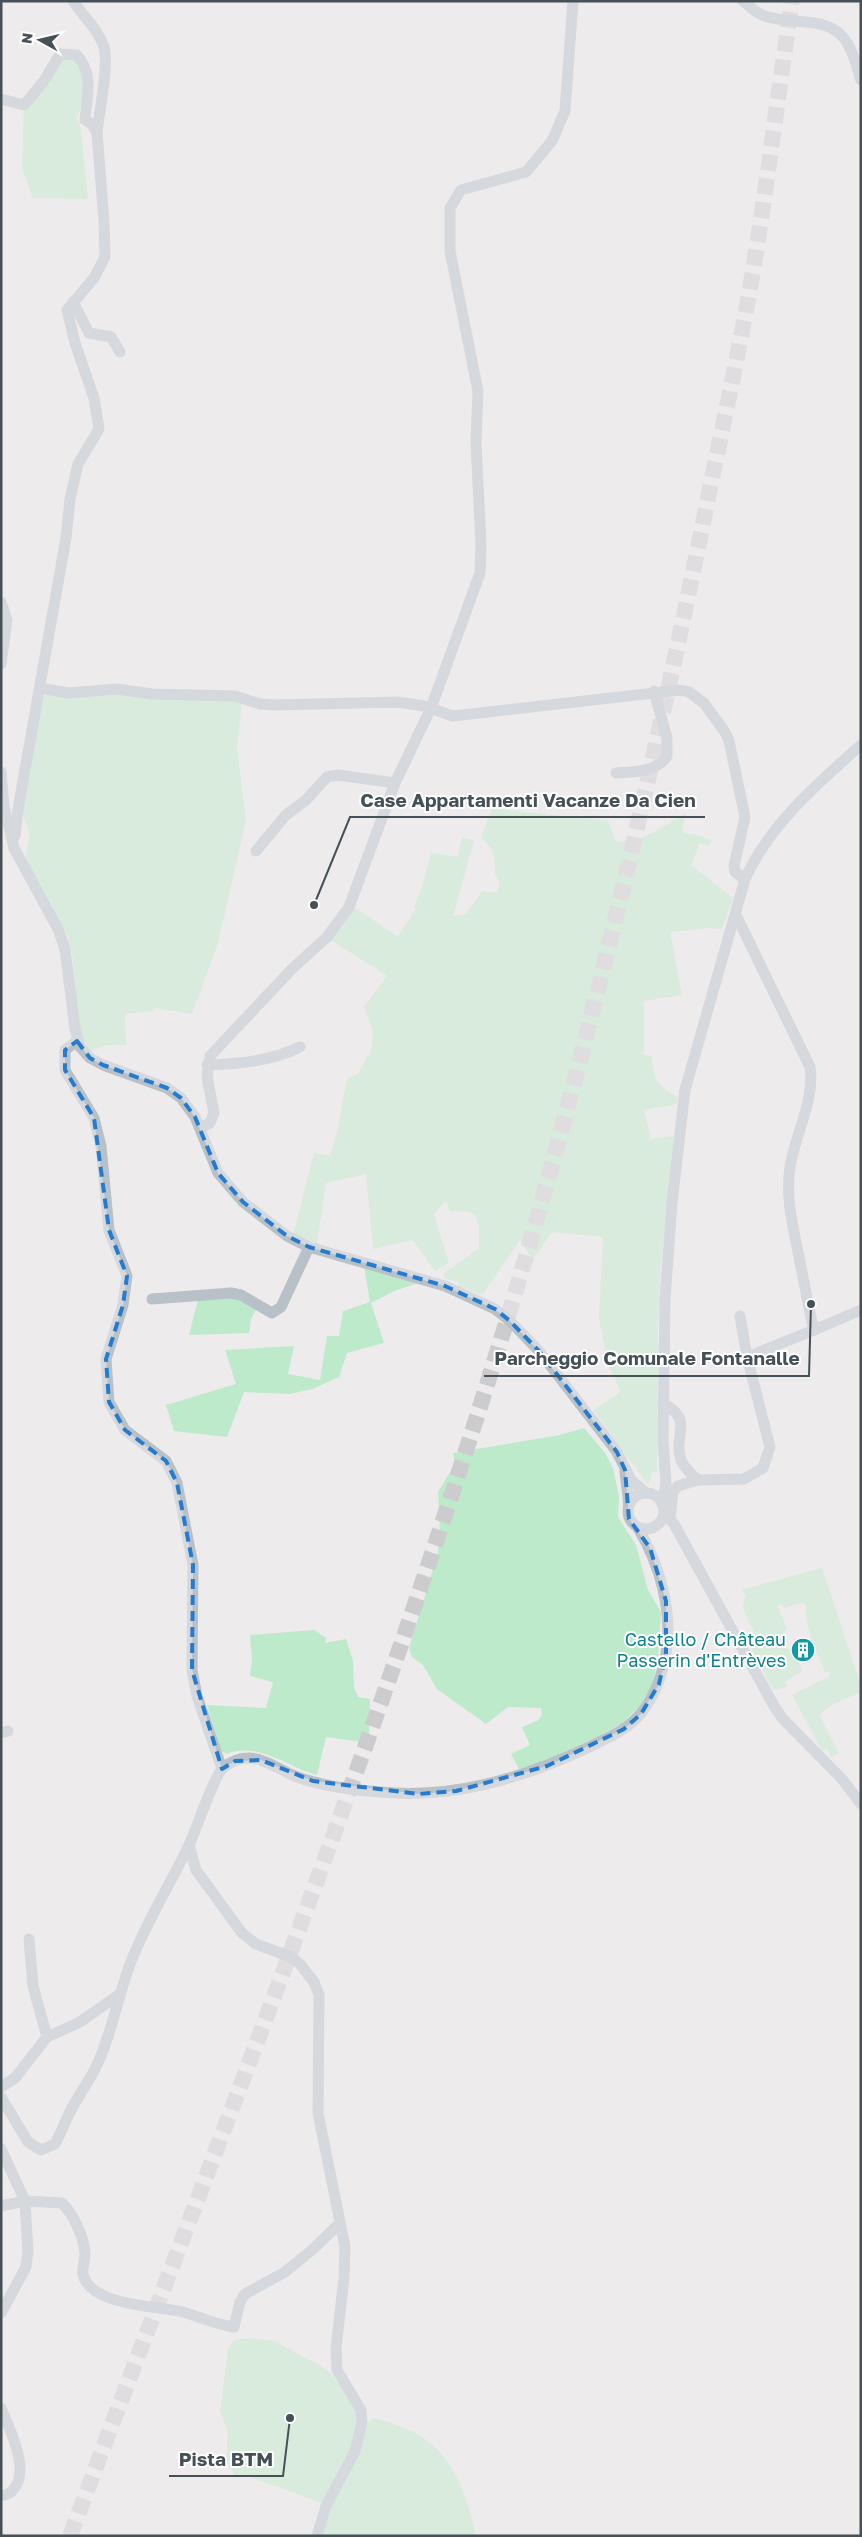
<svg xmlns="http://www.w3.org/2000/svg" width="862" height="2537" font-family="'Golos Text',sans-serif">
<style>
.green{fill:#bceaca}
.lines{fill:none;stroke-linecap:round;stroke-linejoin:round}
.highway-tunnel{stroke:#ccccce;stroke-width:16;stroke-dasharray:16 8;stroke-linecap:butt}
.minor{stroke:#b7c1c7;stroke-width:11}
.marked{fill:none;stroke:#257cce;stroke-width:4;stroke-dasharray:10 6;stroke-linejoin:round}
.labels{text-anchor:middle;stroke-width:4;stroke-linejoin:round;paint-order:stroke}
.culture-label{font-size:18px;fill:#0d838f;stroke:#fff;text-anchor:end}
.leader{fill:none;stroke:#455057;stroke-width:2}
.callout-dot{fill:#455057;stroke:#fff;stroke-width:2}
.callout-label{font-size:19px;text-anchor:middle;font-weight:bold;fill:#455057;stroke:#fff;stroke-width:4;stroke-linejoin:round;paint-order:stroke}
</style>
<rect width="100%" height="100%" fill="#eeebec"/>
<!-- green -->
<g class="green">
<path d="M 60,54 L 77,55 L 90,78 L 77,118 L 81,129 L 88,199 L 33,198 L 22,168 L 24,105 Z"/>
<path d="M 117,691 L 242,701 L 237,747 L 246,820 L 218,943 L 192,1014 L 155,1008 L 154,1011 L 125,1014 L 126,1045 L 108,1045 L 90,1050 C 67,1018 81,974 68,938 C 57,911 40,885 25,860 L 30,835 L 22,812 L 43,697 L 46,695 L 74,697 Z"/>
<path d="M 492,808 C 531,814 569,815 608,821 L 616,841 C 639,846 667,823 686,813 L 682,830 L 684,833 L 698,835 L 712,841 L 708,846 L 700,843 L 691,865 L 733,898 L 722,929 L 709,928 L 670,932 L 682,995 L 644,1001 L 644,1055 L 652,1056 C 653,1082 658,1084 678,1098 L 677,1104 L 644,1110 L 651,1139 L 674,1136 L 661,1262 L 658,1319 L 657,1472 L 653,1472 L 648,1485 L 593,1410 L 621,1392 L 608,1364 L 599,1319 L 603,1237 L 553,1232 C 544,1240 540,1254 532,1258 L 520,1240 L 482,1295 L 459,1286 L 458,1282 L 444,1278 L 443,1274 L 479,1248 L 479,1227 L 475,1215 L 469,1212 L 450,1211 L 446,1201 L 434,1214 L 449,1263 L 435,1271 L 413,1240 L 373,1249 L 366,1174 L 326,1183 L 317,1243 L 293,1235 L 314,1153 L 330,1156 L 337,1132 L 347,1079 L 358,1074 C 361,1066 365,1061 369,1054 C 377,1041 370,1019 364,1007 L 387,976 L 331,940 L 353,906 L 398,937 L 416,909 L 414,907 L 422,887 L 431,853 L 458,857 L 462,838 L 474,840 L 453,916 L 466,914 L 482,891 L 497,893 C 500,887 500,879 495,874 C 495,856 495,850 481,838 Z"/>
<path d="M 364,1266 L 418,1283 L 394,1291 L 371,1303 L 384,1343 L 347,1353 L 339,1377 L 312,1389 L 290,1394 L 244,1392 L 227,1437 L 174,1431 L 166,1405 L 236,1384 L 225,1350 L 294,1346 L 288,1374 L 320,1380 L 327,1336 L 339,1336 L 343,1311 L 370,1302 Z"/>
<path d="M 234,1297 L 257,1308 L 251,1319 L 249,1333 L 189,1335 L 198,1299 Z"/>
<path d="M 584,1428 L 605,1453 L 613,1468 L 619,1497 L 618,1517 L 636,1545 L 648,1590 L 661,1612 L 658,1662 L 651,1687 L 639,1707 L 621,1724 L 593,1740 L 541,1763 L 519,1769 L 511,1754 L 530,1745 L 522,1727 L 539,1720 L 542,1714 L 541,1708 L 508,1707 L 486,1724 L 437,1689 L 423,1665 L 412,1657 L 409,1648 L 438,1553 L 440,1533 L 438,1492 L 455,1464 L 453,1453 L 560,1435 Z"/>
<path d="M 822,1568 L 861,1686 L 861,1692 L 833,1704 L 819,1715 L 839,1753 L 831,1757 L 827,1748 L 822,1750 L 792,1695 L 830,1676 L 828,1672 L 825,1672 C 816,1651 804,1627 806,1605 L 802,1603 L 784,1608 L 782,1604 L 778,1606 L 787,1630 L 783,1632 L 784,1636 L 782,1637 L 786,1649 L 789,1649 L 791,1653 L 795,1652 L 802,1671 L 785,1682 L 787,1687 L 773,1690 L 745,1637 L 754,1633 L 743,1608 L 746,1594 L 741,1590 Z"/>
<path d="M 314,1630 L 326,1638 L 325,1643 L 346,1639 L 353,1661 L 354,1687 L 358,1697 L 370,1699 L 369,1743 L 326,1737 L 317,1775 C 287,1767 258,1741 227,1754 L 221,1751 L 207,1705 L 266,1708 L 273,1682 L 250,1676 L 252,1660 L 250,1635 Z"/>
<path d="M 248,2338 L 274,2341 L 316,2363 L 331,2373 L 355,2409 L 358,2425 L 352,2445 L 322,2503 L 250,2477 L 235,2475 L 226,2461 L 228,2433 L 220,2411 L 228,2350 L 234,2340 Z"/>
<path d="M 373,2418 C 383,2419 393,2424 402,2427 C 451,2445 465,2489 476,2536 L 322,2536 L 333,2501 L 360,2449 L 368,2423 Z"/>
</g>
<g class="lines">
<!-- highway-tunnel -->
<path class="highway-tunnel" d="M 70,2536 C 233,2101 407,1669 536,1222 C 600,996 653,768 700,538 C 717,451 737,364 752,277 C 767,186 778,93 792,1"/>
<!-- minor -->
<g class="minor">
<path d="M 73,1 C 83,16 98,29 104,47 C 109,66 99,112 97,133"/>
<path d="M 743,1 C 749,6 755,12 762,15 C 786,25 820,16 840,34 C 852,45 856,65 861,80"/>
<path d="M 1,99 L 24,105 L 44,81 L 60,54 L 77,55 C 94,75 87,95 85,120 L 92,124 L 97,133 L 104,221 L 105,257 L 94,278 L 67,310 L 75,343 L 94,398 L 99,429 L 78,464 L 70,499 L 66,538 L 18,809 L 15,836"/>
<path d="M 73,302 L 89,333 L 111,337 L 120,352"/>
<path d="M 1,602 L 7,620 L 1,664"/>
<path d="M 40,688 L 68,693 L 117,689 L 152,694 L 235,696 L 260,704 L 274,705 L 398,702 L 424,706 L 453,716 L 680,690 L 689,692 L 704,703 L 725,732 L 729,741 L 745,817 L 734,866 L 735,872 L 745,879"/>
<path d="M 1,772 L 4,806 L 14,848 L 58,929 L 65,949 L 75,1029 L 80,1047 L 90,1058 L 103,1065 L 167,1088 L 181,1098 L 195,1117 L 218,1173 L 243,1202 L 287,1236 L 309,1247 L 445,1286 L 495,1309 L 510,1321 L 539,1351 L 617,1452 L 631,1480 L 646,1493"/>
<path d="M 616,773 C 634,772 657,772 667,756 L 667,738 L 654,691"/>
<path d="M 256,851 L 286,815 L 306,800 L 327,777 L 338,775 L 395,783"/>
<path d="M 736,915 L 810,1067 C 815,1101 795,1134 790,1167 C 785,1200 794,1230 800,1262 C 805,1285 808,1307 814,1330 L 861,1310"/>
<path d="M 77,1041 L 65,1050 L 65,1070 L 94,1118 L 101,1146 L 109,1230 L 127,1276 L 123,1305 L 106,1359 L 109,1402 L 125,1430 L 166,1461 L 177,1483 L 193,1565 L 192,1670 L 197,1696 L 222,1769"/>
<path d="M 207,1065 C 239,1064 271,1061 300,1047"/>
<path d="M 200,1128 L 210,1123 L 214,1113 L 207,1077 L 210,1056 L 292,969 L 327,937 L 349,907 L 395,783 L 431,708 L 480,573 L 481,545 L 476,443 L 478,391 L 450,251 L 450,208 L 461,190 L 526,172 L 552,141 L 565,111 L 573,1"/>
<path d="M 152,1299 L 231,1293 L 241,1295 L 272,1313 L 281,1307 L 309,1247"/>
<path d="M 740,1316 L 747,1357 L 814,1330"/>
<path d="M 663,1403 C 669,1407 678,1412 680,1420 C 682,1424 680,1430 680,1436 C 676,1457 682,1467 698,1480"/>
<path d="M 625,1472 L 629,1505"/>
<circle cx="646" cy="1511" r="18"/>
<path d="M 662,1504 L 666,1483 L 663,1441 L 665,1299 L 672,1203 L 685,1090 L 745,879 C 770,824 816,785 861,745"/>
<path d="M 664,1512 L 674,1524 L 774,1706 L 782,1718 L 842,1779 L 861,1804"/>
<path d="M 670,1518 L 673,1492 L 678,1486 L 698,1480 L 744,1479 L 763,1468 L 770,1447 L 747,1357"/>
<path d="M 1,1733 L 8,1731"/>
<path d="M 189,1845 L 196,1870 L 242,1933 L 256,1944 L 291,1957 L 300,1964 L 314,1982 L 319,1995 L 318,2113 L 345,2247 L 344,2278 L 336,2348 L 337,2370 L 361,2410 L 362,2423 L 355,2451 L 326,2506 L 317,2536"/>
<path d="M 29,1939 L 33,1986 L 47,2037"/>
<path d="M 1,2087 L 15,2078 L 47,2037 L 80,2022 L 120,1994"/>
<path d="M 1,2097 L 28,2142 L 41,2150 L 55,2144 C 61,2133 65,2121 71,2110 C 78,2096 88,2083 95,2069 C 112,2035 118,1994 132,1959 C 148,1919 171,1883 189,1845 C 196,1830 214,1776 223,1768 C 230,1762 239,1758 248,1758 C 265,1758 281,1771 297,1777 C 322,1786 353,1790 380,1792 C 452,1799 520,1779 585,1749 C 605,1739 627,1731 642,1712 C 655,1695 662,1676 666,1654 C 673,1611 660,1565 638,1528"/>
<path d="M 1,2149 L 25,2201 L 28,2252 L 26,2267 L 1,2313"/>
<path d="M 1,2206 L 25,2201 L 62,2203 C 74,2215 84,2237 85,2254 C 85,2260 82,2268 83,2274 C 89,2306 159,2306 183,2312 C 200,2317 217,2325 234,2327 L 240,2302 L 245,2294 L 285,2272 L 312,2250 L 340,2223"/>
<path d="M 1,2408 C 9,2428 32,2472 12,2491 C 10,2494 4,2495 1,2496"/>
</g>
</g>
<!-- marked area -->
<path d="M0 0H862V2537H0ZM 77,1041 L 90,1058 L 103,1065 L 167,1088 L 181,1098 L 195,1117 L 218,1173 L 243,1202 L 287,1236 L 309,1247 L 445,1286 L 495,1309 L 510,1321 L 539,1351 L 617,1452 L 625,1470 L 629,1519 L 650,1548 L 666,1601 L 666,1654 L 659,1684 L 641,1714 L 624,1729 L 547,1766 L 456,1791 L 419,1794 L 313,1781 L 261,1760 L 235,1761 L 222,1769 L 192,1670 L 193,1565 L 177,1483 L 166,1461 L 125,1430 L 109,1402 L 106,1359 L 123,1305 L 127,1276 L 109,1230 L 94,1118 L 65,1070 L 65,1050 Z" fill="#eeebec" fill-opacity=".55" fill-rule="evenodd"/>
<path class="marked" d="M 77,1041 L 90,1058 L 103,1065 L 167,1088 L 181,1098 L 195,1117 L 218,1173 L 243,1202 L 287,1236 L 309,1247 L 445,1286 L 495,1309 L 510,1321 L 539,1351 L 617,1452 L 625,1470 L 629,1519 L 650,1548 L 666,1601 L 666,1654 L 659,1684 L 641,1714 L 624,1729 L 547,1766 L 456,1791 L 419,1794 L 313,1781 L 261,1760 L 235,1761 L 222,1769 L 192,1670 L 193,1565 L 177,1483 L 166,1461 L 125,1430 L 109,1402 L 106,1359 L 123,1305 L 127,1276 L 109,1230 L 94,1118 L 65,1070 L 65,1050 Z"/>
<!-- icons -->
<defs>
<g id="building-disc" transform="scale(1.25)"><circle r="9.5" fill="#0f9aa8" stroke="#fff"/><path d="M-4-6H4V6H1V3H-1V6H-4ZM-2.5-4.3h1.7v1.8h-1.7ZM.8-4.3h1.7v1.8H.8ZM-2.5-1h1.7V.8h-1.7ZM.8-1h1.7V.8H.8Z" fill="#fff"/></g>
</defs>
<g fill-rule="evenodd">
<use href="#building-disc" x="803" y="1650"/>
</g>
<g class="labels">
<!-- culture labels -->
<g class="culture-label">
<text x="786" y="1646">Castello / Château<tspan x="786" dy="21">Passerin d'Entrèves</tspan></text>
</g>
</g>
<!-- callouts -->
<path class="leader" d="M314 905L350 817H705M811 1304L809 1376H484M290 2418L283 2476H169"/>
<g class="callout-dot">
<circle cx="314" cy="905" r="5"/>
<circle cx="811" cy="1304" r="5"/>
<circle cx="290" cy="2418" r="5"/>
</g>
<g class="callout-label">
<text x="528" y="807">Case Appartamenti Vacanze Da Cien</text>
<text x="647" y="1365">Parcheggio Comunale Fontanalle</text>
<text x="226" y="2466">Pista BTM</text>
</g>
<!-- border -->
<rect width="862" height="2537" fill="none" stroke="#455057" stroke-width="5"/>
<!-- north arrow -->
<g transform="translate(40 40) rotate(278)" stroke="#ffffff" stroke-width="4" paint-order="stroke">
<path d="M0-4L9 19L0 12L-9 19Z" fill="#455057"/>
<text y="-8" font-size="14" font-weight="bold" text-anchor="middle" fill="#455057">N</text>
</g>
</svg>
